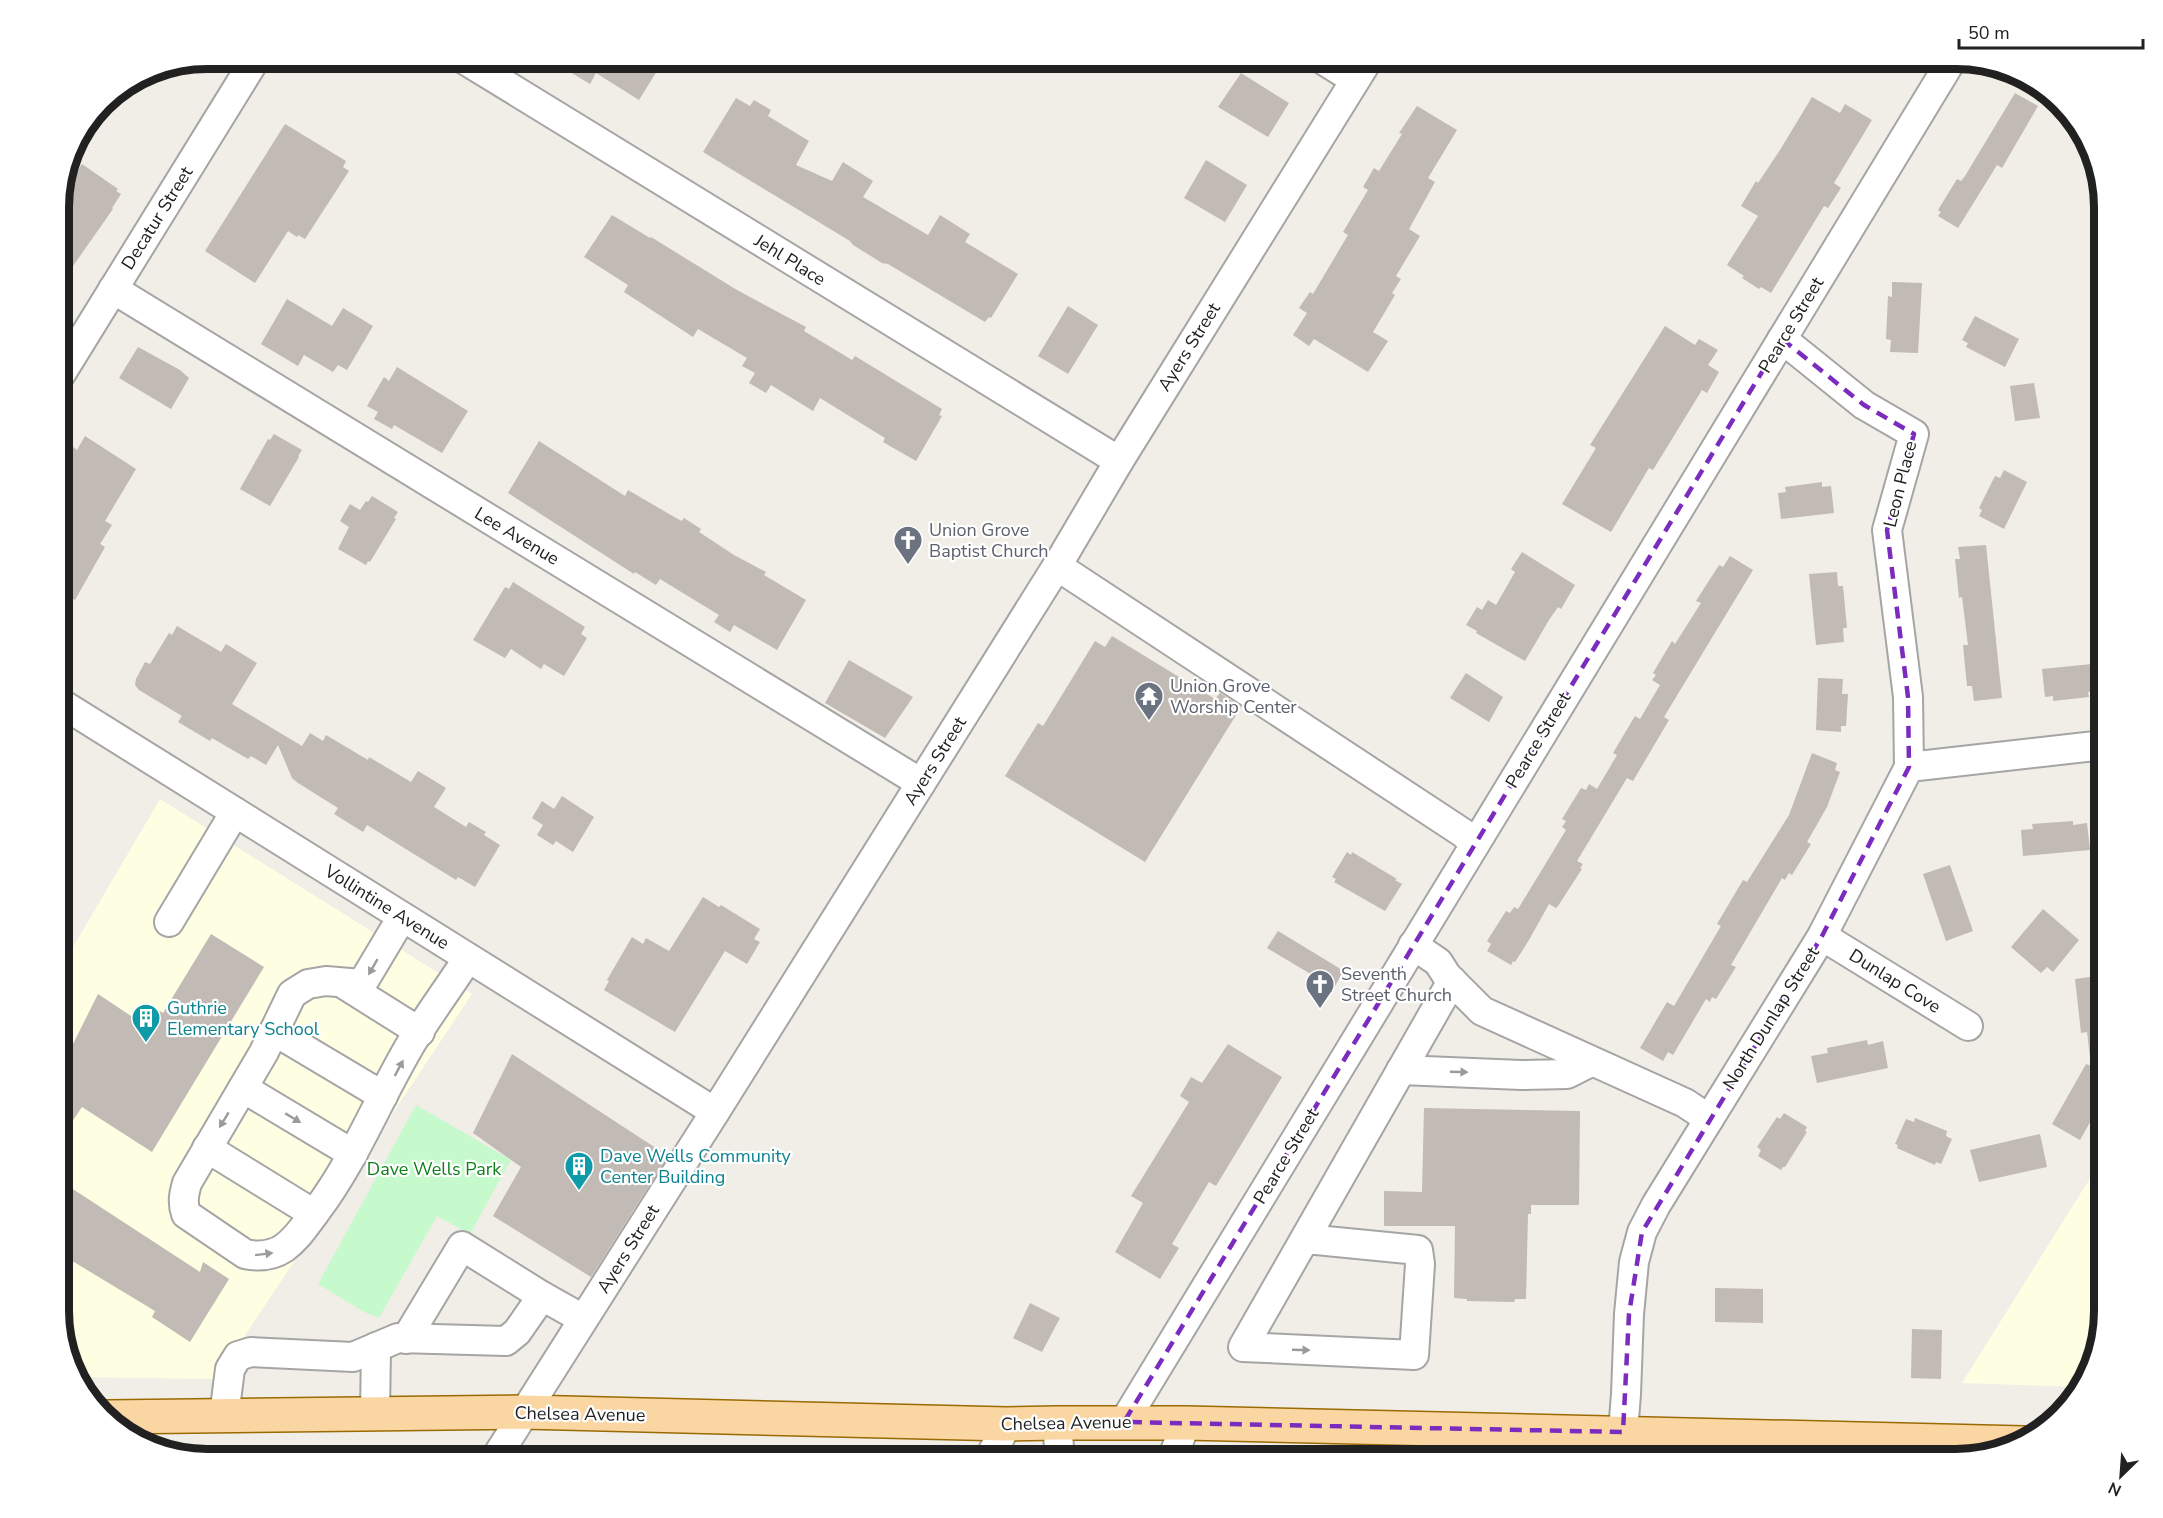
<svg xmlns="http://www.w3.org/2000/svg" width="2163" height="1518" font-family="'Nunito Sans',sans-serif">
<style>
.education{fill:#fefee3}
.park{fill:#c6f9cb}
.building{fill:#c2bab4}
.lines{fill:none;stroke-linecap:round;stroke-linejoin:round}
.minor-casing{stroke:#a5a5a5;stroke-width:32}
.major-casing{stroke:#9a6a03;stroke-width:36}
.minor{stroke:#fff;stroke-width:28}
.major{stroke:#fad6a3;stroke-width:33}
.oneway{fill:#9b9b9b}
.marked{fill:none;stroke:#7b2cbf;stroke-width:4.5;stroke-dasharray:12 8;stroke-linejoin:round}
.labels{text-anchor:middle;stroke-width:4.5;stroke-linejoin:round;paint-order:stroke}
.street-label{font-size:18px;fill:#212121;stroke:#fff}
.worship-label{font-size:18px;fill:#5b616d;stroke:#fff;text-anchor:start}
.culture-label{font-size:18px;fill:#0d838f;stroke:#fff;text-anchor:start}
.park-label{font-size:18px;fill:#0e7f19;stroke:#fff}
.rim{fill:none;stroke:#212121;stroke-width:8}
</style>
<rect width="100%" height="100%" fill="#f1eee7"/>
<!-- education -->
<g class="education">
<path d="M 160,799 L 472,994 L 216,1379 L 76,1377 L 59,1320 L 59,971 Z"/>
<path d="M 2104,1156 L 2104,1311 L 2081,1387 L 1962,1383 Z"/>
</g>
<!-- park -->
<path class="park" d="M 416,1105 L 511,1160 L 470,1234 L 437,1216 L 379,1318 L 364,1312 L 318,1284 Z"/>
<!-- building -->
<g class="building">
<path d="M 547,58 L 665,58 L 639,100 L 596,73 L 590,84 Z"/>
<path d="M 1241,73 L 1289,103 L 1268,137 L 1218,107 Z"/>
<path d="M 2015,93 L 2038,106 L 2002,168 L 1997,165 L 1958,228 L 1938,216 L 1941,212 L 1938,210 L 1957,179 L 1961,181 L 1965,176 Z"/>
<path d="M 1812,97 L 1840,113 L 1845,104 L 1872,120 L 1834,183 L 1841,188 L 1828,208 L 1824,206 L 1771,293 L 1761,287 L 1759,289 L 1742,278 L 1744,276 L 1727,265 L 1758,216 L 1741,206 L 1756,181 L 1758,183 L 1780,150 Z"/>
<path d="M 736,98 L 750,106 L 754,100 L 771,110 L 768,116 L 809,141 L 796,165 L 832,181 L 843,162 L 873,181 L 863,197 L 928,235 L 940,215 L 970,234 L 965,242 L 1018,274 L 991,318 L 989,317 L 985,322 L 888,264 L 882,263 L 853,245 L 850,241 L 703,152 Z"/>
<path d="M 1417,106 L 1457,130 L 1428,178 L 1435,182 L 1409,229 L 1420,236 L 1396,276 L 1401,279 L 1392,293 L 1395,295 L 1373,332 L 1388,341 L 1368,372 L 1314,339 L 1309,346 L 1293,335 L 1307,313 L 1299,308 L 1310,292 L 1313,294 L 1348,235 L 1343,232 L 1368,190 L 1363,187 L 1374,168 L 1379,171 L 1402,134 L 1399,133 Z"/>
<path d="M 285,124 L 346,161 L 343,167 L 349,171 L 305,239 L 298,235 L 297,237 L 288,231 L 255,283 L 205,251 Z"/>
<path d="M 1206,160 L 1247,185 L 1225,222 L 1184,198 Z"/>
<path d="M 82,164 L 118,189 L 116,191 L 121,194 L 112,208 L 113,209 L 59,286 L 59,198 Z"/>
<path d="M 612,215 L 650,238 L 651,237 L 737,290 L 806,327 L 804,331 L 852,360 L 855,356 L 942,409 L 939,415 L 942,416 L 916,461 L 883,442 L 885,438 L 820,398 L 813,411 L 771,385 L 766,393 L 749,383 L 755,373 L 742,366 L 747,358 L 698,329 L 693,337 L 624,292 L 628,285 L 584,257 Z"/>
<path d="M 1892,282 L 1922,283 L 1918,353 L 1890,352 L 1891,340 L 1886,339 L 1888,296 L 1892,297 Z"/>
<path d="M 287,299 L 332,326 L 343,308 L 373,326 L 347,370 L 338,365 L 333,372 L 304,355 L 298,366 L 261,344 Z"/>
<path d="M 1068,306 L 1098,325 L 1068,374 L 1038,356 Z"/>
<path d="M 1975,316 L 2019,339 L 2005,367 L 1966,347 L 1968,343 L 1962,340 Z"/>
<path d="M 1665,326 L 1695,345 L 1699,339 L 1718,350 L 1708,365 L 1719,372 L 1707,393 L 1702,390 L 1653,470 L 1649,468 L 1611,532 L 1562,504 L 1596,448 L 1590,445 Z"/>
<path d="M 138,347 L 180,370 L 189,378 L 171,409 L 119,378 Z"/>
<path d="M 397,367 L 468,411 L 442,453 L 394,425 L 392,429 L 374,419 L 378,412 L 367,406 L 384,377 L 389,381 Z"/>
<path d="M 2034,383 L 2040,418 L 2015,421 L 2010,386 Z"/>
<path d="M 274,434 L 302,450 L 298,456 L 299,457 L 270,506 L 240,489 L 268,439 L 270,440 Z"/>
<path d="M 85,436 L 136,469 L 105,521 L 112,525 L 100,544 L 105,547 L 75,600 L 59,591 L 59,468 L 72,446 L 77,450 Z"/>
<path d="M 539,441 L 625,496 L 628,490 L 676,518 L 682,521 L 684,518 L 701,529 L 699,532 L 734,555 L 766,572 L 764,575 L 806,600 L 777,650 L 734,625 L 730,632 L 714,622 L 719,615 L 660,579 L 656,585 L 635,572 L 634,574 L 508,493 Z"/>
<path d="M 2004,470 L 2027,482 L 2004,529 L 1979,516 L 1982,510 L 1979,508 L 1995,476 L 2000,478 Z"/>
<path d="M 1822,482 L 1822,487 L 1831,486 L 1834,513 L 1781,519 L 1778,493 L 1786,492 L 1785,487 Z"/>
<path d="M 372,496 L 398,512 L 394,518 L 396,519 L 370,562 L 368,561 L 366,565 L 338,549 L 349,527 L 340,521 L 350,504 L 360,510 L 366,501 L 368,502 Z"/>
<path d="M 1986,545 L 2002,698 L 1974,701 L 1972,686 L 1967,686 L 1963,645 L 1968,645 L 1962,597 L 1959,598 L 1955,559 L 1960,559 L 1958,547 Z"/>
<path d="M 1522,552 L 1575,585 L 1561,609 L 1558,607 L 1549,620 L 1525,661 L 1476,633 L 1477,631 L 1466,625 L 1477,607 L 1482,610 L 1488,600 L 1496,605 L 1515,572 L 1511,569 Z"/>
<path d="M 1730,556 L 1753,570 L 1664,717 L 1669,720 L 1633,781 L 1627,778 L 1577,861 L 1583,864 L 1580,868 L 1582,869 L 1558,906 L 1556,908 L 1549,904 L 1529,940 L 1515,962 L 1513,961 L 1511,965 L 1487,951 L 1491,944 L 1487,941 L 1506,911 L 1510,913 L 1514,907 L 1518,909 L 1566,830 L 1562,827 L 1566,821 L 1562,819 L 1581,788 L 1586,790 L 1589,784 L 1597,789 L 1617,755 L 1613,753 L 1635,716 L 1640,719 L 1660,685 L 1652,680 L 1656,675 L 1653,673 L 1672,641 L 1675,644 L 1701,603 L 1696,601 L 1719,565 L 1723,567 Z"/>
<path d="M 1837,572 L 1838,586 L 1843,586 L 1847,628 L 1843,628 L 1844,642 L 1816,645 L 1809,574 Z"/>
<path d="M 513,582 L 585,627 L 581,634 L 587,638 L 564,676 L 544,664 L 541,669 L 511,649 L 505,658 L 473,640 L 505,587 L 509,589 Z"/>
<path d="M 177,626 L 221,652 L 226,644 L 257,663 L 232,704 L 302,746 L 310,733 L 323,741 L 326,735 L 368,760 L 369,757 L 411,782 L 418,771 L 446,788 L 434,807 L 466,827 L 469,822 L 486,832 L 484,835 L 500,845 L 475,887 L 458,877 L 456,880 L 367,825 L 363,832 L 334,814 L 338,808 L 298,783 L 292,778 L 278,745 L 266,765 L 251,756 L 248,759 L 212,738 L 210,741 L 178,722 L 182,716 L 139,690 L 135,685 L 136,679 L 145,662 L 150,664 L 169,633 L 172,635 Z"/>
<path d="M 1112,636 L 1215,699 L 1220,693 L 1241,707 L 1145,862 L 1005,776 L 1038,723 L 1043,726 L 1095,641 L 1105,647 Z"/>
<path d="M 849,660 L 913,697 L 885,738 L 825,703 Z"/>
<path d="M 2092,664 L 2095,691 L 2088,692 L 2089,697 L 2053,701 L 2053,696 L 2045,697 L 2042,669 Z"/>
<path d="M 1466,673 L 1503,697 L 1489,722 L 1450,698 Z"/>
<path d="M 1818,678 L 1843,679 L 1842,694 L 1848,694 L 1846,726 L 1841,726 L 1841,732 L 1816,730 Z"/>
<path d="M 1812,753 L 1837,763 L 1835,770 L 1840,772 L 1827,807 L 1807,842 L 1811,844 L 1792,875 L 1789,873 L 1785,880 L 1782,878 L 1731,965 L 1736,967 L 1716,999 L 1712,997 L 1710,1002 L 1706,999 L 1673,1055 L 1668,1052 L 1663,1061 L 1640,1048 L 1667,1002 L 1674,1006 L 1721,926 L 1717,924 L 1743,880 L 1747,882 L 1789,815 Z"/>
<path d="M 562,796 L 594,817 L 573,852 L 556,841 L 553,845 L 537,835 L 543,825 L 532,818 L 542,801 L 554,809 Z"/>
<path d="M 2073,821 L 2073,825 L 2087,823 L 2090,850 L 2023,856 L 2021,830 L 2033,829 L 2032,824 Z"/>
<path d="M 1347,852 L 1351,855 L 1352,852 L 1397,879 L 1395,880 L 1402,884 L 1385,911 L 1334,882 L 1336,879 L 1332,877 Z"/>
<path d="M 1950,865 L 1973,931 L 1946,941 L 1923,874 Z"/>
<path d="M 703,897 L 719,907 L 721,905 L 760,929 L 754,939 L 760,942 L 747,964 L 725,951 L 675,1032 L 604,990 L 609,981 L 607,980 L 632,937 L 643,944 L 646,938 L 669,951 Z"/>
<path d="M 2043,909 L 2079,940 L 2053,972 L 2047,967 L 2041,973 L 2011,947 Z"/>
<path d="M 1278,931 L 1339,968 L 1343,972 L 1334,988 L 1267,948 Z"/>
<path d="M 211,934 L 264,967 L 152,1152 L 82,1107 L 59,1141 L 59,1040 L 71,1048 L 98,994 L 134,1018 L 147,1003 L 163,1013 Z"/>
<path d="M 2104,975 L 2104,1071 L 2100,1071 L 2104,1074 L 2104,1108 L 2098,1120 L 2093,1117 L 2080,1140 L 2052,1124 L 2086,1064 L 2091,1066 L 2087,1032 L 2081,1033 L 2075,979 Z"/>
<path d="M 1867,1040 L 1868,1045 L 1883,1041 L 1888,1068 L 1817,1083 L 1811,1056 L 1828,1053 L 1827,1048 Z"/>
<path d="M 1228,1044 L 1282,1077 L 1216,1186 L 1209,1182 L 1172,1244 L 1179,1248 L 1160,1279 L 1115,1252 L 1143,1203 L 1131,1196 L 1189,1102 L 1180,1096 L 1191,1077 L 1202,1083 Z"/>
<path d="M 512,1054 L 668,1156 L 591,1277 L 493,1216 L 521,1167 L 473,1133 Z"/>
<path d="M 1424,1108 L 1580,1111 L 1579,1205 L 1531,1205 L 1531,1214 L 1528,1214 L 1526,1299 L 1515,1299 L 1514,1302 L 1467,1301 L 1467,1299 L 1454,1298 L 1455,1226 L 1384,1226 L 1384,1191 L 1422,1192 Z"/>
<path d="M 1784,1113 L 1807,1127 L 1805,1131 L 1807,1132 L 1785,1167 L 1783,1167 L 1781,1170 L 1758,1156 L 1761,1150 L 1757,1147 L 1777,1117 L 1780,1119 Z"/>
<path d="M 1915,1118 L 1947,1131 L 1946,1136 L 1952,1139 L 1941,1164 L 1936,1162 L 1935,1165 L 1897,1148 L 1898,1145 L 1895,1144 L 1906,1119 L 1914,1122 Z"/>
<path d="M 2040,1134 L 2047,1167 L 1979,1182 L 1970,1150 Z"/>
<path d="M 59,1180 L 200,1272 L 203,1262 L 229,1279 L 190,1342 L 152,1317 L 155,1311 L 59,1253 Z"/>
<path d="M 1715,1288 L 1763,1289 L 1763,1323 L 1715,1322 Z"/>
<path d="M 1030,1303 L 1060,1318 L 1042,1352 L 1013,1338 Z"/>
<path d="M 1912,1329 L 1942,1330 L 1941,1379 L 1911,1378 Z"/>
</g>
<g class="lines">
<!-- minor casing -->
<g class="minor-casing">
<g id="minor">
<path d="M 462,58 L 1119,461"/>
<path d="M 1320,58 L 1355,80"/>
<path d="M 113,289 L 921,783"/>
<path d="M 1782,339 L 1864,405 L 1914,434 L 1887,530 L 1908,697 L 1909,767"/>
<path d="M 59,377 L 256,58"/>
<path d="M 1057,566 L 1463,833 L 1475,844"/>
<path d="M 59,702 L 715,1112"/>
<path d="M 402,917 L 362,984 L 326,981 L 308,984 L 292,994 L 264,1052 L 187,1183 C 184,1194 182,1202 186,1214 L 245,1254 C 259,1257 272,1256 284,1248 C 298,1238 307,1223 317,1210 C 356,1158 379,1097 412,1042 C 430,1013 450,986 468,958"/>
<path d="M 169,922 L 235,812"/>
<path d="M 1822,936 L 1968,1026"/>
<path d="M 1413,945 L 1438,962 L 1447,976 L 1482,1011 L 1685,1103 L 1709,1119"/>
<path d="M 342,983 L 420,1032"/>
<path d="M 274,1031 L 383,1096"/>
<path d="M 1401,1070 L 1521,1075 L 1567,1074 L 1591,1062"/>
<path d="M 243,1088 L 353,1154"/>
<path d="M 207,1148 L 314,1214"/>
<path d="M 1306,1239 L 1418,1250 L 1420,1264 L 1414,1355 L 1243,1347 L 1452,981"/>
<path d="M 406,1339 L 462,1246 L 542,1296"/>
<path d="M 375,1414 L 376,1347"/>
<path d="M 224,1416 L 230,1369 L 238,1356 L 251,1352 L 353,1357 L 398,1338 L 506,1341 L 517,1332 L 542,1296 L 583,1319"/>
<path d="M 1124,1422 L 1953,58"/>
<path d="M 1057,1423 L 1060,1459"/>
<path d="M 495,1459 L 715,1112 L 1057,566 L 1119,461 L 1369,58"/>
<path d="M 989,1459 L 1007,1424"/>
<path d="M 1172,1459 L 1186,1423"/>
<path d="M 1606,1459 L 1623,1432 L 1626,1394 L 1629,1314 L 1634,1262 L 1642,1232 L 1656,1205 L 1822,936 L 1909,767 L 2104,745"/>
</g>
</g>
<!-- major casing -->
<g class="major-casing">
<path id="major" d="M 108,1417 L 524,1412 L 1007,1424 L 1057,1423 L 1186,1423 L 2024,1443"/>
</g>
<!-- minor -->
<use href="#minor" class="minor"/>
<!-- major -->
<use href="#major" class="major"/>
</g>
<!-- one-way arrows -->
<defs><path id="oneway-solid" d="M-6-.8H1V-3.2L6.5 0L1 3.2V.8H-6Z" transform="scale(1.5)"/></defs>
<g class="oneway">
<use href="#oneway-solid" transform="translate(373 967) rotate(120)"/>
<use href="#oneway-solid" transform="translate(399 1068) rotate(-62)"/>
<use href="#oneway-solid" transform="translate(1459 1072) rotate(2)"/>
<use href="#oneway-solid" transform="translate(293 1118) rotate(31)"/>
<use href="#oneway-solid" transform="translate(224 1120) rotate(121)"/>
<use href="#oneway-solid" transform="translate(264 1254) rotate(-7)"/>
<use href="#oneway-solid" transform="translate(1301 1350) rotate(2)"/>
</g>
<!-- marked area -->
<path class="marked" d="M 1782,339 L 1864,405 L 1914,434 L 1887,530 L 1908,697 L 1909,767 L 1822,936 L 1642,1232 L 1629,1314 L 1623,1432 L 1124,1422 Z"/>
<!-- icons -->
<defs>
<g id="church-pin" transform="scale(1.5)"><path d="M0 17L-7.5 6A9.5 9.5 0 1 1 7.5 6Z" fill="#6b7280" stroke="#fff"/><path d="M-1.2-6h2.4v3.5h3.3v2.4h-3.3V6h-2.4V-.1h-3.3v-2.4h3.3Z" fill="#fff"/></g>
<g id="temple-pin" transform="scale(1.5)"><path d="M0 17L-7.5 6A9.5 9.5 0 1 1 7.5 6Z" fill="#6b7280" stroke="#fff"/><path d="M0-6L5-2H3V0L6.5 2.5H4V6H1.5V3h-3V6H-4V2.5H-6.5L-3 0V-2H-5Z" fill="#fff"/></g>
<g id="building-pin" transform="scale(1.5)"><path d="M0 17L-7.5 6A9.5 9.5 0 1 1 7.5 6Z" fill="#0f9aa8" stroke="#fff"/><path d="M-4-6H4V6H1V3H-1V6H-4ZM-2.5-4.3h1.7v1.8h-1.7ZM.8-4.3h1.7v1.8H.8ZM-2.5-1h1.7V.8h-1.7ZM.8-1h1.7V.8H.8Z" fill="#fff"/></g>
</defs>
<g fill-rule="evenodd">
<use href="#church-pin" x="908" y="540"/>
<use href="#temple-pin" x="1149" y="696"/>
<use href="#church-pin" x="1320" y="984"/>
<use href="#building-pin" x="146" y="1018"/>
<use href="#building-pin" x="579" y="1166"/>
</g>
<g class="labels">
<!-- street labels -->
<g class="street-label">
<text transform="translate(157 218) rotate(-58)" y="6">Decatur Street</text>
<text transform="translate(790 260) rotate(32)" y="6">Jehl Place</text>
<text transform="translate(1791 325) rotate(-59)" y="6">Pearce Street</text>
<text transform="translate(1189 347) rotate(-58)" y="6">Ayers Street</text>
<text transform="translate(1900 484) rotate(-76)" y="6">Leon Place</text>
<text transform="translate(517 536) rotate(31)" y="6">Lee Avenue</text>
<text transform="translate(1538 740) rotate(-59)" y="6">Pearce Street</text>
<text transform="translate(935 761) rotate(-58)" y="6">Ayers Street</text>
<text transform="translate(387 907) rotate(32)" y="6">Vollintine Avenue</text>
<text transform="translate(1895 981) rotate(32)" y="6">Dunlap Cove</text>
<text transform="translate(1771 1018) rotate(-58)" y="6">North Dunlap Street</text>
<text transform="translate(1286 1156) rotate(-59)" y="6">Pearce Street</text>
<text transform="translate(628 1249) rotate(-58)" y="6">Ayers Street</text>
<text transform="translate(580 1414) rotate(1)" y="6">Chelsea Avenue</text>
<text transform="translate(1066 1423) rotate(-1)" y="6">Chelsea Avenue</text>
</g>
<!-- worship labels -->
<g class="worship-label">
<text x="929" y="536">Union Grove<tspan x="929" dy="21">Baptist Church</tspan></text>
<text x="1170" y="692">Union Grove<tspan x="1170" dy="21">Worship Center</tspan></text>
<text x="1341" y="980">Seventh<tspan x="1341" dy="21">Street Church</tspan></text>
</g>
<!-- culture labels -->
<g class="culture-label">
<text x="167" y="1014">Guthrie<tspan x="167" dy="21">Elementary School</tspan></text>
<text x="600" y="1162">Dave Wells Community<tspan x="600" dy="21">Center Building</tspan></text>
</g>
<!-- park labels -->
<g class="park-label">
<text x="434" y="1175">Dave Wells Park</text>
</g>
</g>
<!-- crop -->
<path d="M0 0H2163V1518H0ZM207 69H1956A138 138 0 0 1 2094 207V1311A138 138 0 0 1 1956 1449H207A138 138 0 0 1 69 1311V207A138 138 0 0 1 207 69Z" fill="#fff" fill-rule="evenodd"/>
<path class="rim" d="M207 69H1956A138 138 0 0 1 2094 207V1311A138 138 0 0 1 1956 1449H207A138 138 0 0 1 69 1311V207A138 138 0 0 1 207 69Z"/>
<!-- north arrow -->
<g transform="translate(2121 1476) rotate(205)" stroke="#ffffff" stroke-width="4.5" paint-order="stroke">
<path d="M0-4.5L10 22L0 15L-10 22Z" fill="#212121"/>
<text y="-9" font-size="16" font-weight="bold" text-anchor="middle" fill="#212121">N</text>
</g>
<!-- scale -->
<path d="M1959 39v9h184v-9" fill="none" stroke="#212121" stroke-width="3"/>
<text x="1968" y="39" font-size="18" fill="#212121" stroke="#ffffff" stroke-width="4.5" paint-order="stroke">50 m</text>
</svg>
